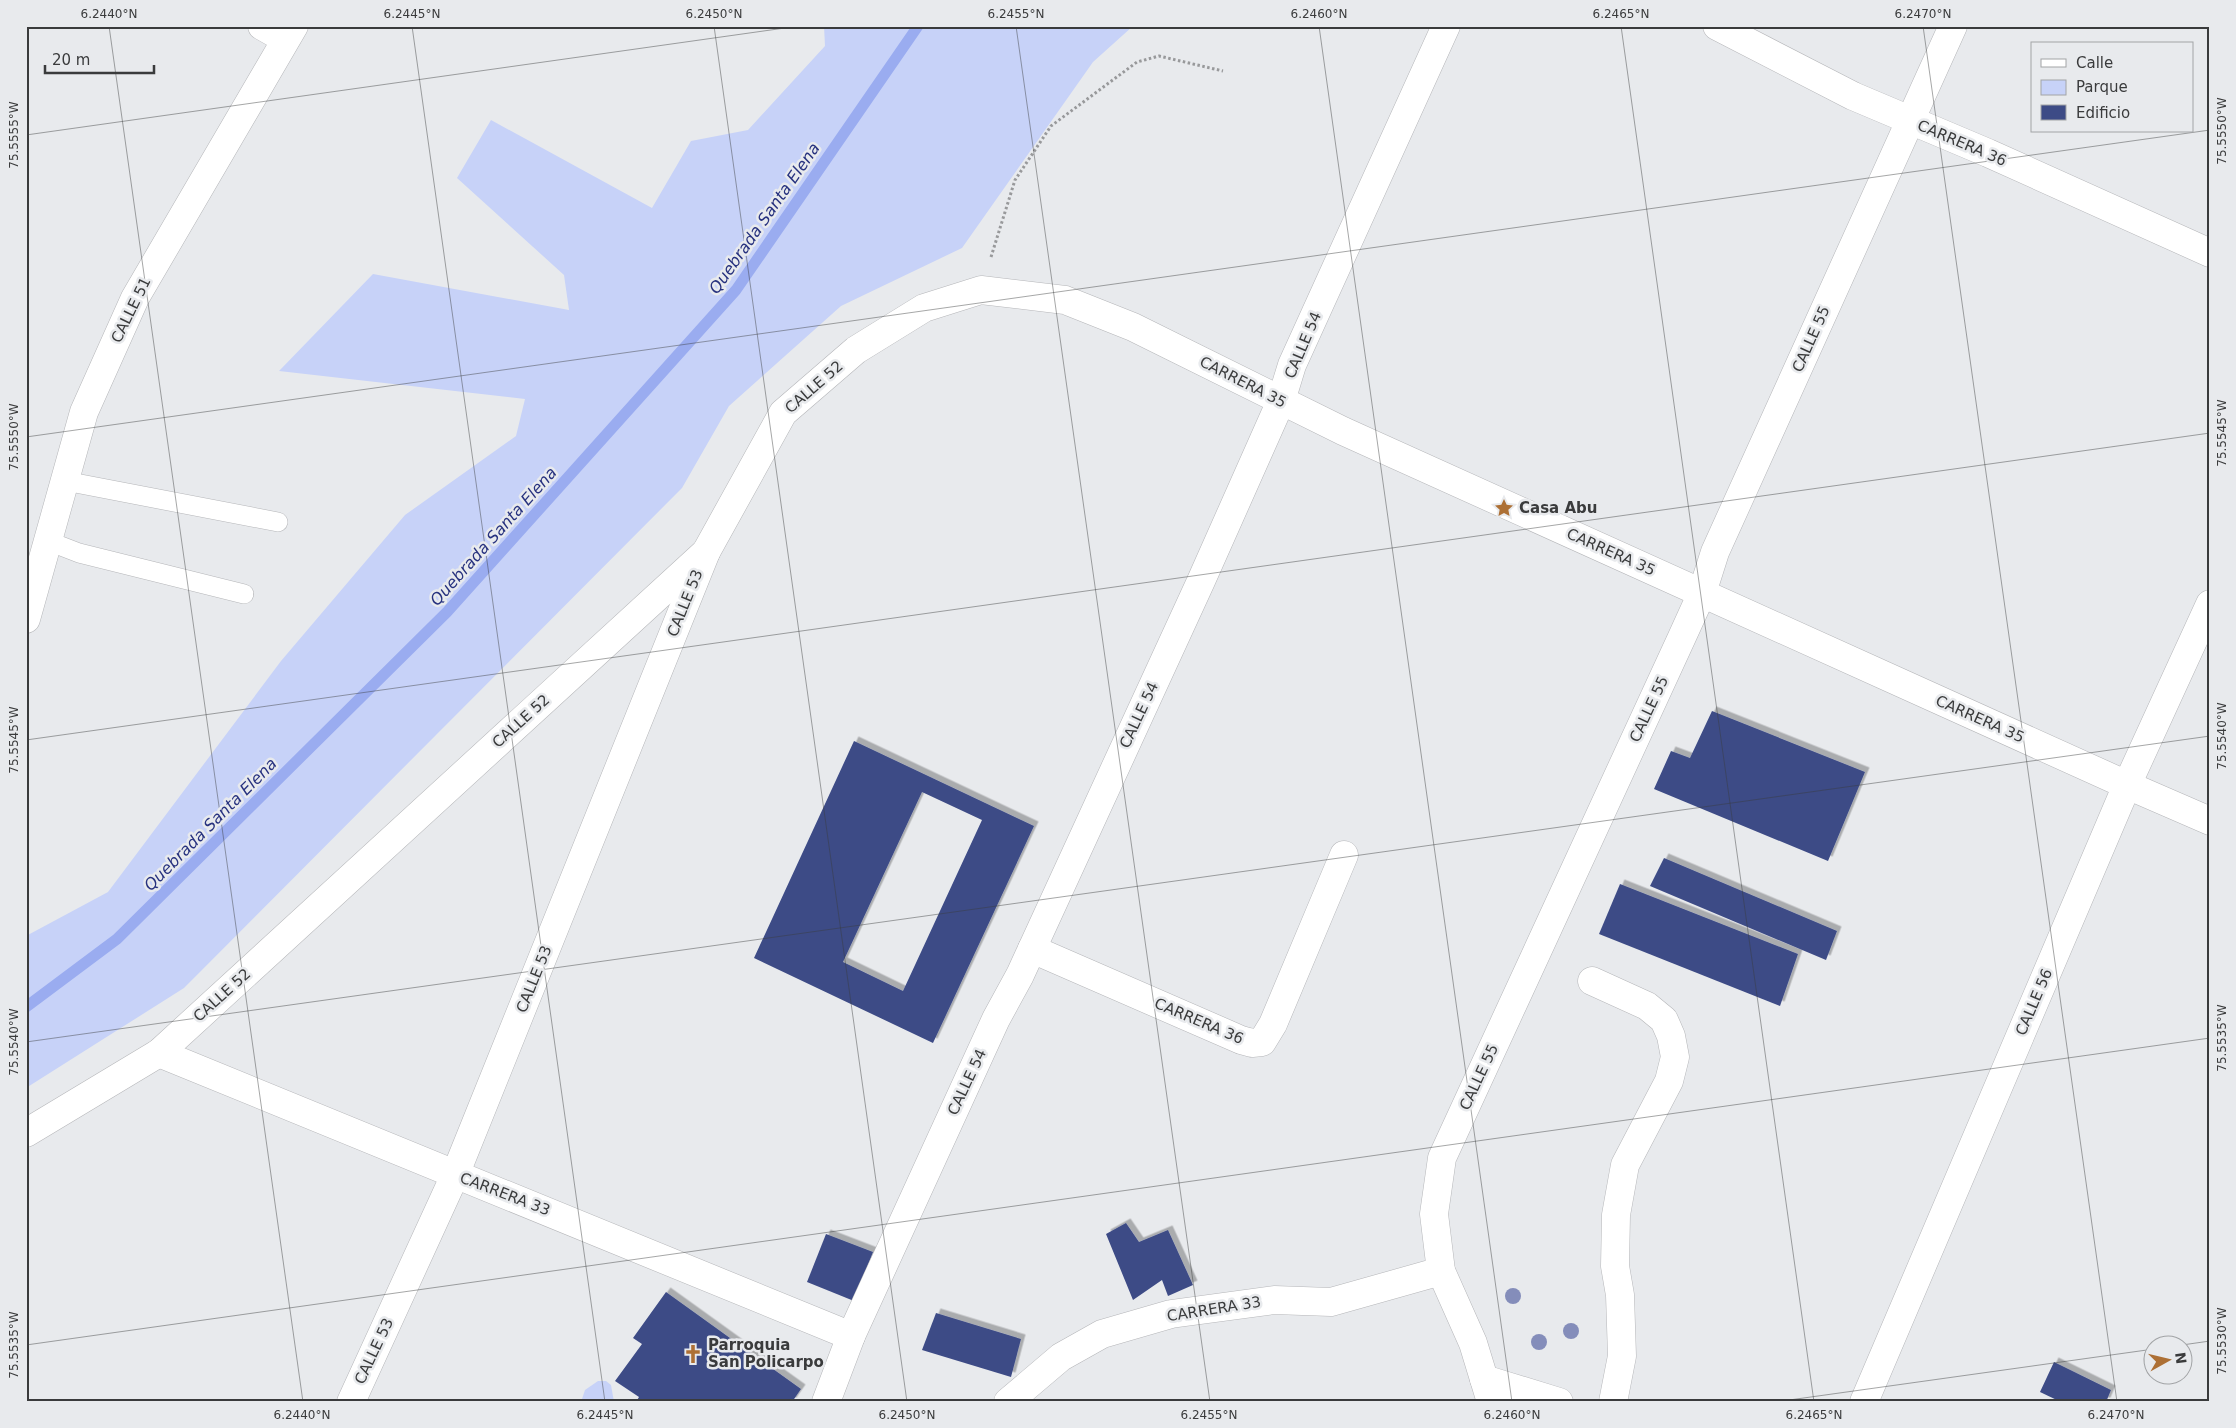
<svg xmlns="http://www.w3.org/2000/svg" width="2236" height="1428" font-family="'DejaVu Sans',sans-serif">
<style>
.green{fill:#c7d2f8}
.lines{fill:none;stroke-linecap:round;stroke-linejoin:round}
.stream{stroke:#9aacf0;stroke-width:11}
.building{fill:#3d4b86;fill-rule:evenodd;filter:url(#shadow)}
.service-casing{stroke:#b5b6b9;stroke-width:20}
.minor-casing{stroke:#b5b6b9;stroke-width:29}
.tertiary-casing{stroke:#b5b6b9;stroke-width:29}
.path{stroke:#98999b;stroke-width:3;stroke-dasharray:2.5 2.5;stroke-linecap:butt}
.service{stroke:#fff;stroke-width:19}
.minor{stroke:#fff;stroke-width:28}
.tertiary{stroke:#fff;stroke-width:28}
.tree{fill:#848dba}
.ticks{fill:none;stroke:#3a3b3c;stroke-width:1;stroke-opacity:0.45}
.labels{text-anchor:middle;stroke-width:5;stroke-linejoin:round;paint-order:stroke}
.street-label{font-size:15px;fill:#3a3b3c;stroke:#e8eaed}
.poi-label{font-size:15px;font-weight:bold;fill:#3a3b3c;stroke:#e8eaed;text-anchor:start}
.water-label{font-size:16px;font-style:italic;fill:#27327f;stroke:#e8eaed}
.neatline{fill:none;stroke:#3a3b3c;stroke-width:2}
.ticks-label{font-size:12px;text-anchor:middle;fill:#3a3b3c}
</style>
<defs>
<filter id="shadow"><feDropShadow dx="4.5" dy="-4.5" stdDeviation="0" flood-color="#0004"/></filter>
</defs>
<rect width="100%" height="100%" fill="#e8eaed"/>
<!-- green -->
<g class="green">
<path d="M 824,26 L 1133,26 L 1093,62 L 962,248 L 841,306 L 729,406 L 682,488 L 184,988 L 26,1088 L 26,936 L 108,892 L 281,661 L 405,515 L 516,436 L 525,399 L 279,371 L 373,274 L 569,310 L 564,275 L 457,178 L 491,120 L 652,208 L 691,141 L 748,130 L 825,46 Z"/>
<path d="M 598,1381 L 606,1381 L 611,1385 L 614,1402 L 581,1402 L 585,1390 Z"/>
</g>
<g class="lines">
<!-- stream -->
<path class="stream" d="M 26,1007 L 117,939 L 447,612 L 736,290 L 918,26"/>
</g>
<!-- building -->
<g class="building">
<path d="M 1712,711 L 1865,772 L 1828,861 L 1654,789 L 1671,751 L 1690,758 Z"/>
<path d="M 854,741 L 1034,826 L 933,1043 L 754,958 ZM 922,792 L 982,820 L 903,991 L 843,962 Z"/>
<path d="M 1664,858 L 1837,931 L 1826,960 L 1650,886 Z"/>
<path d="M 1620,884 L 1798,954 L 1780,1006 L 1599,934 Z"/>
<path d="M 1126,1223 L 1139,1242 L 1168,1230 L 1193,1285 L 1168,1296 L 1162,1280 L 1133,1300 L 1106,1234 Z"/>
<path d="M 826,1234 L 873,1252 L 854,1301 L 807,1282 Z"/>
<path d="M 666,1292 L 801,1389 L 792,1402 L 636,1402 L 639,1397 L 615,1381 L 642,1344 L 633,1338 Z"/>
<path d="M 936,1313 L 1021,1339 L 1011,1377 L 922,1350 Z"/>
<path d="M 2054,1362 L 2111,1390 L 2106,1402 L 2061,1402 L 2040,1392 Z"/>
</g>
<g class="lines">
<!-- service casing -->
<g class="service-casing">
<g id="service">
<path d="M 65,481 L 278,522"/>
<path d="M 48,541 L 79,553 L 244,594"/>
</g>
</g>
<!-- minor casing -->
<g class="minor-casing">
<g id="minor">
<path d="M 262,26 L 285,39"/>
<path d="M 2127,785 L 2210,821"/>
<path d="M 1032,949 L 1241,1040 L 1252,1043 L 1262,1042 L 1273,1024 L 1344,855"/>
<path d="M 1592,981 L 1647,1006 L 1664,1020 L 1671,1036 L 1675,1057 L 1669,1081 L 1625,1165 L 1616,1215 L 1615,1266 L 1620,1295 L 1622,1356 L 1613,1402"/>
<path d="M 159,1053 L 851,1336"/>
<path d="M 1484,1379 L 1559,1402"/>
<path d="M 351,1402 L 455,1175 L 706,552"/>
<path d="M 826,1402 L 851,1336 L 996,1019 L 1020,975 L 1201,581 L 1281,401 L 1292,365 L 1446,26"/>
<path d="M 1008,1402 L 1061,1357 L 1102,1334 L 1171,1314 L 1274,1300 L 1331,1302 L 1441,1271"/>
</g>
</g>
<!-- tertiary casing -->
<g class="tertiary-casing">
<g id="tertiary">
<path d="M 1717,26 L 1853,96 L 1988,153 L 2210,253"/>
<path d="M 26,619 L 84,412 L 135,298 L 294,26"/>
<path d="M 26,1133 L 159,1053 L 706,552 L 783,413 L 856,350 L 924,308 L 981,290 L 1065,300 L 1133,327 L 1343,431 L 2127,785"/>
<path d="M 1491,1402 L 1473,1343 L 1441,1271 L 1434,1214 L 1442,1158 L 1682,637 L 1702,593 L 1715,552 L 1953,26"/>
<path d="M 1864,1402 L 2127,785 L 2210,604"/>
</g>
</g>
<!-- path -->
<path class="path" d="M 991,257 L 1015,180 L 1051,126 L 1137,62 L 1159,56 L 1223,71"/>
<!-- service -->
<use href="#service" class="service"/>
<!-- minor -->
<use href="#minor" class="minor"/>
<!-- tertiary -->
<use href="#tertiary" class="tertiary"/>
</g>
<!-- trees -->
<g class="tree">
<circle cx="1513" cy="1296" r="8"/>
<circle cx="1571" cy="1331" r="8"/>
<circle cx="1539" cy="1342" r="8"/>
</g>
<!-- ticks -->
<path class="ticks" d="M 109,26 L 303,1402M 412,26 L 605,1402M 714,26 L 907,1402M 1016,26 L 1210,1402M 1319,26 L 1512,1402M 1621,26 L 1814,1402M 1923,26 L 2117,1402M 26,135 L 799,26M 26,437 L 2210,130M 26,740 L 2210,433M 26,1042 L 2210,736M 26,1345 L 2210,1038M 2175,1346 L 2210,1341M 1775,1402 L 2154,1349"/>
<!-- icons -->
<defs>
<g id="sight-bare" transform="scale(1.5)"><path d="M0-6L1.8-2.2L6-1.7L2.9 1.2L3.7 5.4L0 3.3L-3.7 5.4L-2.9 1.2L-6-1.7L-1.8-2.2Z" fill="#ad7035" stroke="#e8eaed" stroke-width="2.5" paint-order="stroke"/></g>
<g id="church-bare" transform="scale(1.5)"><path d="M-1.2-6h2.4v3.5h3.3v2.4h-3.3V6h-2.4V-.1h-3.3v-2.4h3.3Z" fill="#ad7035" stroke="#e8eaed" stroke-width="2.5" paint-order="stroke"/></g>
</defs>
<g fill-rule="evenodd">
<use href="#sight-bare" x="1504" y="508"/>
<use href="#church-bare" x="693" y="1354"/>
</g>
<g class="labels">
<!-- street labels -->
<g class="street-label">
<text transform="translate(1962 143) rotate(23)" y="5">CARRERA 36</text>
<text transform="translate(131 310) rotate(-64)" y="5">CALLE 51</text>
<text transform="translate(1811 339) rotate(-66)" y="5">CALLE 55</text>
<text transform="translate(1303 345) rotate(-67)" y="5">CALLE 54</text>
<text transform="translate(1243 382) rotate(27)" y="5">CARRERA 35</text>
<text transform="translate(814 387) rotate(-41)" y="5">CALLE 52</text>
<text transform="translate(1611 552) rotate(24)" y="5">CARRERA 35</text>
<text transform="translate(685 603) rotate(-68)" y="5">CALLE 53</text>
<text transform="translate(1649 709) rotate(-65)" y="5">CALLE 55</text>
<text transform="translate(1139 715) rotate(-65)" y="5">CALLE 54</text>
<text transform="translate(1980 719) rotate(24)" y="5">CARRERA 35</text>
<text transform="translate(521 721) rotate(-42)" y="5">CALLE 52</text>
<text transform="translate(534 979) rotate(-68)" y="5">CALLE 53</text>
<text transform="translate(222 995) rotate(-42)" y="5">CALLE 52</text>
<text transform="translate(2034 1002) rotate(-67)" y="5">CALLE 56</text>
<text transform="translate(1199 1021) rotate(23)" y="5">CARRERA 36</text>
<text transform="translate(1479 1077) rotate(-65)" y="5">CALLE 55</text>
<text transform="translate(967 1082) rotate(-65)" y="5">CALLE 54</text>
<text transform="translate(505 1194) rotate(21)" y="5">CARRERA 33</text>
<text transform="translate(1214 1309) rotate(-9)" y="5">CARRERA 33</text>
<text transform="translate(374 1351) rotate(-65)" y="5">CALLE 53</text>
</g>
<!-- poi labels -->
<g class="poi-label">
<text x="1519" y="513">Casa Abu</text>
<text x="708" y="1350">Parroquia<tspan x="708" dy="17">San Policarpo</tspan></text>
</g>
<!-- water labels -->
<g class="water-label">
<text transform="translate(764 218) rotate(-55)" y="6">Quebrada Santa Elena</text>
<text transform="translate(493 536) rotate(-48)" y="6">Quebrada Santa Elena</text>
<text transform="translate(210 824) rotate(-45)" y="6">Quebrada Santa Elena</text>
</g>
</g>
<!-- border -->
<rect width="2236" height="1428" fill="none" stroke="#e8eaed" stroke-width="55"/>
<!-- legend -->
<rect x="2031" y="42" width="162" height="90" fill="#e8eaed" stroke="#a2a4a6"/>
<rect x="2041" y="59" width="25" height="8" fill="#ffffff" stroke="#a2a4a6"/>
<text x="2076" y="68" font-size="15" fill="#3a3b3c">Calle</text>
<rect x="2041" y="80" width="25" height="15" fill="#c7d2f8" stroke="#a2a4a6"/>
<text x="2076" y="92" font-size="15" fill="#3a3b3c">Parque</text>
<rect x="2041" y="105" width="25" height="15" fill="#3d4b86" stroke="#a2a4a6"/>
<text x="2076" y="118" font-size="15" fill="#3a3b3c">Edificio</text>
<!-- north arrow -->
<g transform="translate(2168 1360) rotate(82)"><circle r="24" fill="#e8eaed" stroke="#a2a4a6"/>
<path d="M0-4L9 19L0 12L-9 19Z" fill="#ad7035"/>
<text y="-8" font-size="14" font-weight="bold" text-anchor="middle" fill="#3a3b3c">N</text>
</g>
<!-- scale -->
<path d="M45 65v8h109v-8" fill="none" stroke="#3a3b3c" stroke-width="2.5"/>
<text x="52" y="65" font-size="15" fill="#3a3b3c" stroke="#e8eaed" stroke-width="4" paint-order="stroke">20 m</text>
<rect x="28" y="28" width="2180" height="1372" class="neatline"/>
<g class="ticks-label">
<text x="109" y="18">6.2440°N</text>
<text x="412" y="18">6.2445°N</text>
<text x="714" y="18">6.2450°N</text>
<text x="1016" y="18">6.2455°N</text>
<text x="1319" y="18">6.2460°N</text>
<text x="1621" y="18">6.2465°N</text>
<text x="1923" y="18">6.2470°N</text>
<text transform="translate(2222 131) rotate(-90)" y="4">75.5550°W</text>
<text transform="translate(14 135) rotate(-90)" y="4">75.5555°W</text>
<text transform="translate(2222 433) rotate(-90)" y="4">75.5545°W</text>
<text transform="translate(14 437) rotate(-90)" y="4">75.5550°W</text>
<text transform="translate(2222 736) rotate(-90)" y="4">75.5540°W</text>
<text transform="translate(14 740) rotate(-90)" y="4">75.5545°W</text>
<text transform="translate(2222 1038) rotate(-90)" y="4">75.5535°W</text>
<text transform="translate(14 1042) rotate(-90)" y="4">75.5540°W</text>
<text transform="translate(2222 1341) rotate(-90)" y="4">75.5530°W</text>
<text transform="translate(14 1345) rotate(-90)" y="4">75.5535°W</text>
<text x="302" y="1419">6.2440°N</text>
<text x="605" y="1419">6.2445°N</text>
<text x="907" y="1419">6.2450°N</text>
<text x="1209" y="1419">6.2455°N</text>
<text x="1512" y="1419">6.2460°N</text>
<text x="1814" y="1419">6.2465°N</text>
<text x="2116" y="1419">6.2470°N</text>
</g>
</svg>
